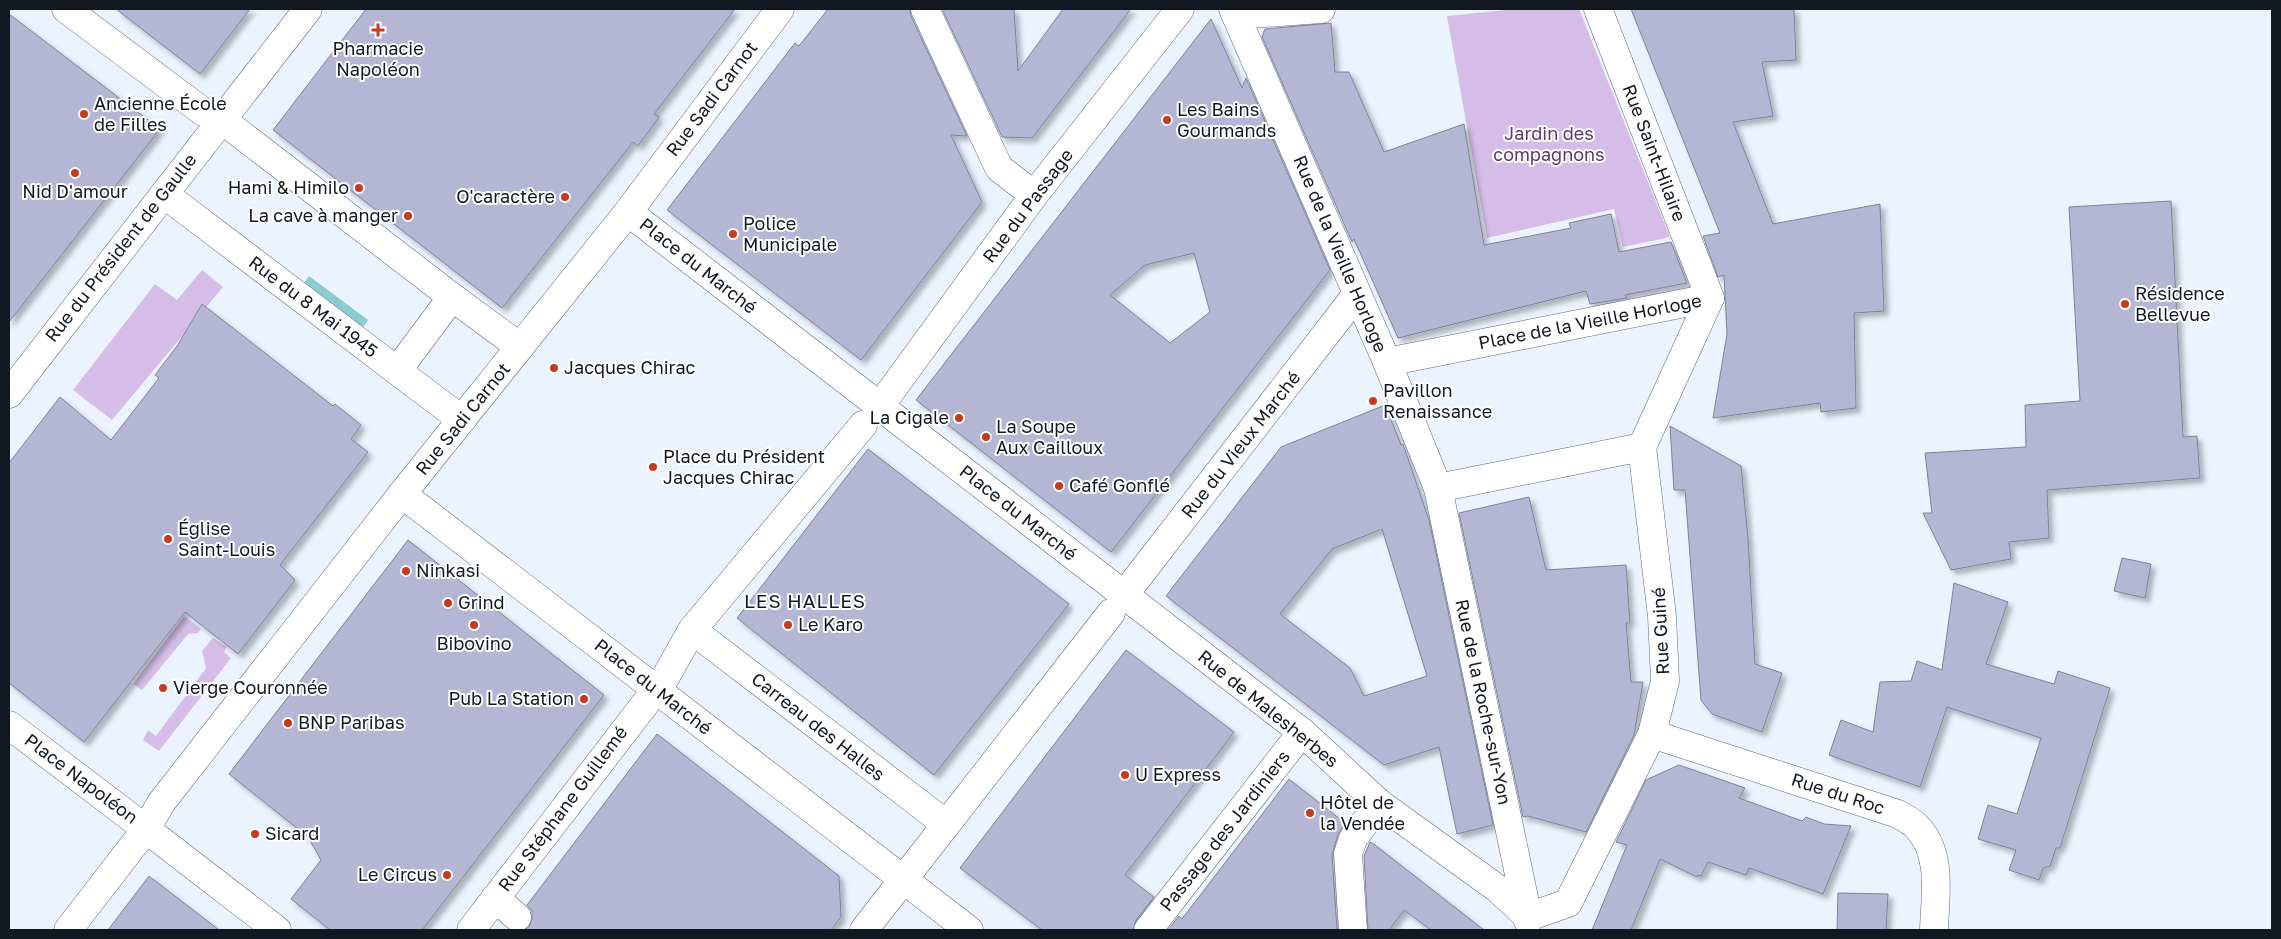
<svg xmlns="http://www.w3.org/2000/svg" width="2281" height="939" font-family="'Golos Text',sans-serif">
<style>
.green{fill:#d6bde8}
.water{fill:#8ccbcf}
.building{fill:#b4b6d3;stroke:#80819c;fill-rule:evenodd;filter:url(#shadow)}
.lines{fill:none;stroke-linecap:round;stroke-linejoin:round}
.street-casing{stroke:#596a81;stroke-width:29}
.secondary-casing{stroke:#596a81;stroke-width:29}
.street{stroke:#fff;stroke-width:28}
.secondary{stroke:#fff;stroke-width:28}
.poi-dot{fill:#c53b1e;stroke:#fff;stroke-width:2}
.labels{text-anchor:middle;stroke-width:4;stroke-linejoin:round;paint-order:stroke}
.poi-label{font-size:18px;fill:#121821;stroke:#fff;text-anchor:start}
.street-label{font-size:18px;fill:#121821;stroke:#fff}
.park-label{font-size:18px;fill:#5a396f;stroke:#fff}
.neighbourhood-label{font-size:19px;letter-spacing:1px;fill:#121821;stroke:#fff}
</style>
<defs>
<filter id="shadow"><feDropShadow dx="4.5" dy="4.5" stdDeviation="2.5" flood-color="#0004"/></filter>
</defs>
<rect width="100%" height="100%" fill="#ebf3fe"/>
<!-- green -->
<g class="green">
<path d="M 1516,9 L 1579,9 L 1670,237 L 1623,247 L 1614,209 L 1487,238 L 1447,16 Z"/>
<path d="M 202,270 L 223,287 L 112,420 L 73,390 L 155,284 L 177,300 Z"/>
<path d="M 184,616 L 201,629 L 198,633 L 188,634 L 142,690 L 133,684 Z"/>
<path d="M 213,638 L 227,647 L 224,652 L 231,658 L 159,751 L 143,740 L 148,730 L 156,736 L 206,668 L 202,651 Z"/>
</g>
<!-- water -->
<path class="water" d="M 309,276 L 368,320 L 359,333 L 300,289 Z"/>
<!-- building -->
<g class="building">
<path d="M 116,9 L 250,9 L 200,74 Z"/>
<path d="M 366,9 L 735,9 L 654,114 L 659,117 L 638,146 L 633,142 L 502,308 L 273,130 Z"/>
<path d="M 828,9 L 910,9 L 911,16 L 967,136 L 951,135 L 982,202 L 861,360 L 667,210 L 795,43 L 799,46 Z"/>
<path d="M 942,9 L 1014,9 L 1018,71 L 1063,9 L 1131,9 L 1032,138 L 1002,137 Z"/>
<path d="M 1631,9 L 1794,9 L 1796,60 L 1762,62 L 1773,116 L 1733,122 L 1773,224 L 1880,204 L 1884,311 L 1854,313 L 1856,408 L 1821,412 L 1820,403 L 1713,418 L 1727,334 L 1724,275 L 1718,277 L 1703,236 L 1720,233 Z"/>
<path d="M 9,14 L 160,129 L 9,322 Z"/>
<path d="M 1211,19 L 1242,88 L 1246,78 L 1330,270 L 1111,552 L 916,400 ZM 1194,253 L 1210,312 L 1170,343 L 1110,295 L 1145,265 Z"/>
<path d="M 1331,23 L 1335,72 L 1349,72 L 1384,152 L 1464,124 L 1484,245 L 1571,228 L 1569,223 L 1611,214 L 1619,252 L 1671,242 L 1687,283 L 1625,295 L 1627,298 L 1590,304 L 1586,291 L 1398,338 L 1354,239 L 1352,242 L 1262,37 L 1265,29 Z"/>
<path d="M 2171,201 L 2183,437 L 2197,436 L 2200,478 L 2047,490 L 2049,538 L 2009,542 L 2011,559 L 1951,570 L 1923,513 L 1932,513 L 1925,453 L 2026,447 L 2025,405 L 2080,401 L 2069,207 Z"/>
<path d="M 202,304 L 333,406 L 335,404 L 361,425 L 351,439 L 368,452 L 280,565 L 295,580 L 238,654 L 185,612 L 84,742 L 9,683 L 9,463 L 60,397 L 111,440 L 159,378 L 155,375 L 177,346 Z"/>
<path d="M 1385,405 L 1401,445 L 1403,444 L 1429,520 L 1493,825 L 1457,834 L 1439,747 L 1384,765 L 1166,596 L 1281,447 ZM 1382,529 L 1427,676 L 1364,696 L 1350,668 L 1280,614 L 1332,549 Z"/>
<path d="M 1670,426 L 1741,466 L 1748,538 L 1755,664 L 1782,673 L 1762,732 L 1712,714 L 1701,700 L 1685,490 L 1674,490 Z"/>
<path d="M 868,449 L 1069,604 L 934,775 L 737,618 Z"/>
<path d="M 1529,497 L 1546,570 L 1626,565 L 1630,623 L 1626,623 L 1631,682 L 1643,682 L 1634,735 L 1586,832 L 1528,816 L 1523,817 L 1459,513 Z"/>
<path d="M 408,540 L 604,695 L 422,930 L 330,930 L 291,899 L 321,860 L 308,837 L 229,774 Z"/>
<path d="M 2122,558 L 2151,564 L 2145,598 L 2114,591 Z"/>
<path d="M 1954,583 L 2008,602 L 1986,664 L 2054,684 L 2058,671 L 2110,688 L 2060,848 L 2056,848 L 2050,866 L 2043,868 L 2039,880 L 2009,870 L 2016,850 L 1978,839 L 1988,805 L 2017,814 L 2041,738 L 1947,707 L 1920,787 L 1829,755 L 1841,720 L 1873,732 L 1880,682 L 1911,681 L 1917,661 L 1942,670 Z"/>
<path d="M 1126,650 L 1234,732 L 1125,875 L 1154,897 L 1136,920 L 1133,930 L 1042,930 L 960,868 Z"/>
<path d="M 657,734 L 839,876 L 841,917 L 831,930 L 524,930 L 529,927 L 532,919 L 532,911 L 527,905 Z"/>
<path d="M 1679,765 L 1745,788 L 1739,798 L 1802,821 L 1806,817 L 1824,824 L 1851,826 L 1823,894 L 1749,868 L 1746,875 L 1708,862 L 1701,876 L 1698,875 L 1697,877 L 1660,859 L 1631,930 L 1592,930 L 1627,845 L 1616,842 L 1646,780 Z"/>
<path d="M 1289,779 L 1345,823 L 1338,834 L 1332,855 L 1337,930 L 1168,930 L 1179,916 L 1182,919 Z"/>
<path d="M 1370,842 L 1375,845 L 1484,930 L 1431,930 L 1404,910 L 1389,930 L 1368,930 L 1364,856 Z"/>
<path d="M 149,876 L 219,930 L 108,930 Z"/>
<path d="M 1838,893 L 1888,894 L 1886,930 L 1837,930 Z"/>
</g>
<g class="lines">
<!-- street casing -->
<g class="street-casing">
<g id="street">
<path d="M 66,9 L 202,111 L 221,119 L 452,297 L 397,371"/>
<path d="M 925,9 L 999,168 L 1034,195"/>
<path d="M 1233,9 L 1387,362 L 1438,488 L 1642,447"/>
<path d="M 1598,9 L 1710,298"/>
<path d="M 1236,15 L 1321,9"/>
<path d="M 164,194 L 462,420"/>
<path d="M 628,212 L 1302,732 L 1379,803 L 1498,889 L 1528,917"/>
<path d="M 452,297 L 520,347"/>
<path d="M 1387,362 L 1710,298 L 1642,447"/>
<path d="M 880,406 L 1034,195 L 1180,9"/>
<path d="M 1438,488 L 1528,917 L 1528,921"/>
<path d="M 402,494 L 969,930"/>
<path d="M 1124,595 L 1357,294"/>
<path d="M 692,630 L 946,824"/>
<path d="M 1652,734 L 1898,814 C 1904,818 1912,821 1917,827 C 1943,854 1935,895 1934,930"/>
<path d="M 495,898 L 517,917"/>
<path d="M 1528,917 L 1568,903 L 1652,734 L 1665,681 L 1662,616 L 1642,447"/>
<path d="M 277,930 L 146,829 L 161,803 L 402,494 L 628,212 L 780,9"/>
<path d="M 471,930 L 665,678 L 692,630 L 863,425"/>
<path d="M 864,930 L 1111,613"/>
<path d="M 1148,930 L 1302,732"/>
<path d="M 1353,930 L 1348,854 L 1353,839 L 1379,803"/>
</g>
</g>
<!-- secondary casing -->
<g class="secondary-casing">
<g id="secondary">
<path d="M 9,394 L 308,9"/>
<path d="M 9,725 L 146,829 L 68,930"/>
</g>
</g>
<!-- street -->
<use href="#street" class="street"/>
<!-- secondary -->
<use href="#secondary" class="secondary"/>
</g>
<!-- markers -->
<g class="poi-dot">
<path d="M375.5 22.5h5v5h5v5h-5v5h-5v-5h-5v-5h5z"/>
<circle cx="84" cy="114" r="5"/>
<circle cx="1167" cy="120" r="5"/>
<circle cx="75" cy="173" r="5"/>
<circle cx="359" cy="188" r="5"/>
<circle cx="565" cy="197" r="5"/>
<circle cx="408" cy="216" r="5"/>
<circle cx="733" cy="234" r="5"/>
<circle cx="2125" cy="304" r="5"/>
<circle cx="554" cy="368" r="5"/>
<circle cx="1373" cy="401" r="5"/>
<circle cx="959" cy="418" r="5"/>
<circle cx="986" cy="437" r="5"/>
<circle cx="653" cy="467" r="5"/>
<circle cx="1059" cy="486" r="5"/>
<circle cx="168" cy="539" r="5"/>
<circle cx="406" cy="571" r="5"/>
<circle cx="448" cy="603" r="5"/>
<circle cx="474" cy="625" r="5"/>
<circle cx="788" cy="625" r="5"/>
<circle cx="163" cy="688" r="5"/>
<circle cx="584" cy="699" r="5"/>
<circle cx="288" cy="723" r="5"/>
<circle cx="1125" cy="775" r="5"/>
<circle cx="1310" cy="813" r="5"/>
<circle cx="255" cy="834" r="5"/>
<circle cx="447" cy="875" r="5"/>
</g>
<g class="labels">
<!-- poi labels -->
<g class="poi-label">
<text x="378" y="55" text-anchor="middle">Pharmacie<tspan x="378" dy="21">Napoléon</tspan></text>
<text x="94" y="110">Ancienne École<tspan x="94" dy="21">de Filles</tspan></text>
<text x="1177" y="116">Les Bains<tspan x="1177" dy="21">Gourmands</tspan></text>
<text x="349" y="194" text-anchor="end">Hami &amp; Himilo</text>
<text x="75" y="198" text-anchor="middle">Nid D'amour</text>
<text x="555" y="203" text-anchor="end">O'caractère</text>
<text x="398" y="222" text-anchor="end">La cave à manger</text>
<text x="743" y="230">Police<tspan x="743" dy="21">Municipale</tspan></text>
<text x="2135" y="300">Résidence<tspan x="2135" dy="21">Bellevue</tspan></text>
<text x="564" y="374">Jacques Chirac</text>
<text x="1383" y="397">Pavillon<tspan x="1383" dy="21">Renaissance</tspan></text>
<text x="949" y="424" text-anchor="end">La Cigale</text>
<text x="996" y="433">La Soupe<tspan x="996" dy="21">Aux Cailloux</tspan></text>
<text x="663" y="463">Place du Président<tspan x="663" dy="21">Jacques Chirac</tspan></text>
<text x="1069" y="492">Café Gonflé</text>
<text x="178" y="535">Église<tspan x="178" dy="21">Saint-Louis</tspan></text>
<text x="416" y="577">Ninkasi</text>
<text x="458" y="609">Grind</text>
<text x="798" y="631">Le Karo</text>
<text x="474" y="650" text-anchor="middle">Bibovino</text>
<text x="173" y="694">Vierge Couronnée</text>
<text x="574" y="705" text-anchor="end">Pub La Station</text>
<text x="298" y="729">BNP Paribas</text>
<text x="1135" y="781">U Express</text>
<text x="1320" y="809">Hôtel de<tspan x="1320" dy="21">la Vendée</tspan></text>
<text x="265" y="840">Sicard</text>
<text x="437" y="881" text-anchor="end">Le Circus</text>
</g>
<!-- street labels -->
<g class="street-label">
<text transform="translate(712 99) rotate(-53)" y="6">Rue Sadi Carnot</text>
<text transform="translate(1654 153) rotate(69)" y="6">Rue Saint-Hilaire</text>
<text transform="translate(1028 206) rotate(-53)" y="6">Rue du Passage</text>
<text transform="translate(121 248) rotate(-52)" y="6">Rue du Président de Gaulle</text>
<text transform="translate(1340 254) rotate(67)" y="6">Rue de la Vieille Horloge</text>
<text transform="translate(698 266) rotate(38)" y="6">Place du Marché</text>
<text transform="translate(313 307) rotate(37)" y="6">Rue du 8 Mai 1945</text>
<text transform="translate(1590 322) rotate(-11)" y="6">Place de la Vieille Horloge</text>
<text transform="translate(463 419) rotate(-51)" y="6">Rue Sadi Carnot</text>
<text transform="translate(1241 445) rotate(-52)" y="6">Rue du Vieux Marché</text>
<text transform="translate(1018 513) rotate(38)" y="6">Place du Marché</text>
<text transform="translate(1661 631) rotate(-93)" y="6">Rue Guiné</text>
<text transform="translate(653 687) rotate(38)" y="6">Place du Marché</text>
<text transform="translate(1483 702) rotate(78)" y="6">Rue de la Roche-sur-Yon</text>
<text transform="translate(1268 709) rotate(39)" y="6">Rue de Malesherbes</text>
<text transform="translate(818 727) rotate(38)" y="6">Carreau des Halles</text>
<text transform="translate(81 779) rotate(37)" y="6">Place Napoléon</text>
<text transform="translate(1838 794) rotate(18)" y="6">Rue du Roc</text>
<text transform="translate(563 809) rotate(-53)" y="6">Rue Stéphane Guillemé</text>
<text transform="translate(1225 831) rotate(-52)" y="6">Passage des Jardiniers</text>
</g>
<!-- park labels -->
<g class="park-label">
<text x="1549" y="140">Jardin des<tspan x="1549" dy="21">compagnons</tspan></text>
</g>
<!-- neighbourhood labels -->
<g class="neighbourhood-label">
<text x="805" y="608">LES HALLES</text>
</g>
</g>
<!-- border -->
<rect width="2281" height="939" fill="none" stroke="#121821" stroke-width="20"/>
</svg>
